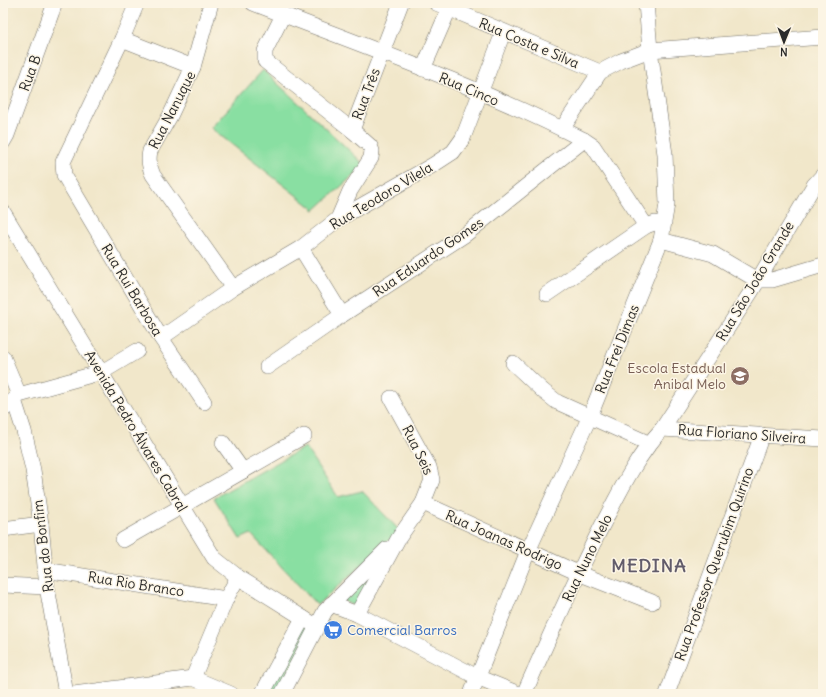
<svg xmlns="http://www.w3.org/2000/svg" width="826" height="697" font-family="Delius,sans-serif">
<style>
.green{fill:#89dfa2;stroke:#5a8566}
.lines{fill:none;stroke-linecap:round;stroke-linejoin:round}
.minor-casing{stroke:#706d63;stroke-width:16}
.minor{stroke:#fff;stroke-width:15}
.labels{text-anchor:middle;stroke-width:3;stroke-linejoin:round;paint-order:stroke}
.street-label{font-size:14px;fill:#2b2b2b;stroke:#fcf5e5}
.education-label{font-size:14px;fill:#785e54;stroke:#fcf5e5;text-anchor:end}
.shop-label{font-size:14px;fill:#366cbe;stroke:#fcf5e5;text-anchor:start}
.district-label{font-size:18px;font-weight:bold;letter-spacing:1px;fill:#625c6b;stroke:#fcf5e5}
</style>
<rect width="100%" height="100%" fill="#fcf5e5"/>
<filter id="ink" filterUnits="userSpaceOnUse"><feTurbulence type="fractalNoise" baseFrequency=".025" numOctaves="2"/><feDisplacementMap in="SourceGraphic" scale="8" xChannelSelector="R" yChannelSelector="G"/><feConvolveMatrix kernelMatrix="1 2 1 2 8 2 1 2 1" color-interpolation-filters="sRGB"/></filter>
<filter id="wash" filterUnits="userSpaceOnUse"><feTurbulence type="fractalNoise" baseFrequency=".012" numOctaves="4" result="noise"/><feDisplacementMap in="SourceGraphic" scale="16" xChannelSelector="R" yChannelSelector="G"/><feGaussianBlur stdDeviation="0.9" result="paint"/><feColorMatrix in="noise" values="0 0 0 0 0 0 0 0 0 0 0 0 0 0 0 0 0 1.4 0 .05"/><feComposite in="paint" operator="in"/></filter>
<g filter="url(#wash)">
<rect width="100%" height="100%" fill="#f1e7ca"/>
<!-- green -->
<g class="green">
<path d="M 263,70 L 365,165 L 315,210 L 211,128 Z"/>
<path d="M 305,447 L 338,497 L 362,491 L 400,531 L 317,605 L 251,534 L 240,539 L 214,498 Z"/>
<path d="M 378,564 L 354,606 L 340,599 Z"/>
<path d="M 302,624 L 310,628 L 277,694 L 265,694 Z"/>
</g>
</g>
<g filter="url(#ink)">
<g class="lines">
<!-- minor casing -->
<g class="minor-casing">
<g id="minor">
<path d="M 137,3 L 122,39 L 63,162 L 64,175 L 161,338 L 204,402"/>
<path d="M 211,3 L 193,67 L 170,116 L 150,151 C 148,160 149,167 153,175 L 233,288"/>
<path d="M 253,3 C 364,46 478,86 584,140 L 593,146 L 646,226"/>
<path d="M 436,3 L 600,72"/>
<path d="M 283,15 L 265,51 L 265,61 L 352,130"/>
<path d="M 122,39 L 193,67"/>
<path d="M 423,69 L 449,9"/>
<path d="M 562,129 L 600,72 L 621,61 L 650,50 L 823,37"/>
<path d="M 3,142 L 7,135 L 55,3"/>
<path d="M 3,212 L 214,558 L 238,577 L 316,626"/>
<path d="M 338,219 L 350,191 L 371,158 L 372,151 L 370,146 L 352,130 L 401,3"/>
<path d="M 661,240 L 713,254 L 757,280 L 772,280 L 823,265"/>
<path d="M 301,248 L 342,315"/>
<path d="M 547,294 L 646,226 L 655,223"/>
<path d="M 161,338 L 233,288 L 301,248 L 338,219 L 433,165 L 453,152 L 463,138 L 503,33"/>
<path d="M 3,357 L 19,395"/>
<path d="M 513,363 L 543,391 L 557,402 L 648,443"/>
<path d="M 267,367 L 342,315 L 466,234 L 584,140"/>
<path d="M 14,400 L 24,431 L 33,470 L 41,524 L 47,587 L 66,694"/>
<path d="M 3,410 L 19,395 L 102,372 L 137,351"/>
<path d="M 662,429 L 823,439"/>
<path d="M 223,443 L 243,471"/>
<path d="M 423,503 L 578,573 L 652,602"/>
<path d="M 3,529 L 41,524"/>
<path d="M 123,540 L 304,436"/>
<path d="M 45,570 L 226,599"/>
<path d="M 3,585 L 47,587"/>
<path d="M 331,604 L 357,614 L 477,677 L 519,694"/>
<path d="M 357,614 L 398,539 L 423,503 L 432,480 L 429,467 L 391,398"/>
<path d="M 193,678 L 226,599 L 238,577"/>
<path d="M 74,694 L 193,678 L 231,694"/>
<path d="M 262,694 L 303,618"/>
<path d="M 282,694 L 325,611 L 387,549"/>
<path d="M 471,694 L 528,551 L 590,416 L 661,240 L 667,204 L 665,154 L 650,50 L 646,3"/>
<path d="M 524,694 C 550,635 576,576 606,518 C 622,487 638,455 662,429 L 751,292 L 814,185 L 823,175"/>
<path d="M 667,694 L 762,435"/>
</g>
</g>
<!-- minor -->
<use href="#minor" class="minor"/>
</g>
</g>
<!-- icons -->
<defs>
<g id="school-disc" transform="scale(1)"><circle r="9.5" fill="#8d6e63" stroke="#fcf5e5"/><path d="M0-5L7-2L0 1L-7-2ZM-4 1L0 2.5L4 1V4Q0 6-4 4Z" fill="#fff"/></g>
<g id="supermarket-disc" transform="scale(1)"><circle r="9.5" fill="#3f7fe0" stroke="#fcf5e5"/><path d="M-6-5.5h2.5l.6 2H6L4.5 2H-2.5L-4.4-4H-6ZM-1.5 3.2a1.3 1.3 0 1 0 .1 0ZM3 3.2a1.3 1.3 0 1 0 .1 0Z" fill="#fff"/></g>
</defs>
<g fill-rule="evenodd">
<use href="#school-disc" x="740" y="376"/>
<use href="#supermarket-disc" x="333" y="630"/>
</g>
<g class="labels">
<!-- street labels -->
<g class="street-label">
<text transform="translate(529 43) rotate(23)" y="5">Rua Costa e Silva</text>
<text transform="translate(30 73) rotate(-70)" y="5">Rua B</text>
<text transform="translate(469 89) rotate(23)" y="5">Rua Cinco</text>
<text transform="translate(366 94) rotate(-69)" y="5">Rua Três</text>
<text transform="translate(172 110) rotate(-63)" y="5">Rua Nanuque</text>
<text transform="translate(381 196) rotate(-31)" y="5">Rua Teodoro Vilela</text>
<text transform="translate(428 257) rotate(-34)" y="5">Rua Eduardo Gomes</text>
<text transform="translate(755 281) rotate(-59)" y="5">Rua São João Grande</text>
<text transform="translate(132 290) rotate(59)" y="5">Rua Rui Barbosa</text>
<text transform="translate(617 349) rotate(-68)" y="5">Rua Frei Dimas</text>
<text transform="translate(136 431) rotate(59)" y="5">Avenida Pedro Álvares Cabral</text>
<text transform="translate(742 434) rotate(4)" y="5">Rua Floriano Silveira</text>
<text transform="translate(418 450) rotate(64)" y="5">Rua Seis</text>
<text transform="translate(504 540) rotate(24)" y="5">Rua Joanas Rodrigo</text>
<text transform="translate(43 546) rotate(-97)" y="5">Rua do Bonfim</text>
<text transform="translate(587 558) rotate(-64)" y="5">Rua Nuno Melo</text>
<text transform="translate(714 564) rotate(-70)" y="5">Rua Professor Querubim Quirino</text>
<text transform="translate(136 584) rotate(9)" y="5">Rua Rio Branco</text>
</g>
<!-- education labels -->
<g class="education-label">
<text x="726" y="373">Escola Estadual<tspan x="726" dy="16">Anibal Melo</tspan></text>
</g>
<!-- shop labels -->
<g class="shop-label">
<text x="347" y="635">Comercial Barros</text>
</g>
<!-- district labels -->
<g class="district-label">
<text x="649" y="572">MEDINA</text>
</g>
</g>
<!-- margin -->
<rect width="826" height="697" fill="none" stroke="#fcf5e5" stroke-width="16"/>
<!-- north arrow -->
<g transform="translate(784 42) rotate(181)" stroke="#fcf5e5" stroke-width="3" paint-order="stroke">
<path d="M0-3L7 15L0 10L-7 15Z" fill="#2b2b2b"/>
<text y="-6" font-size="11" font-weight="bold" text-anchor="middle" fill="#2b2b2b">N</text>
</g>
</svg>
